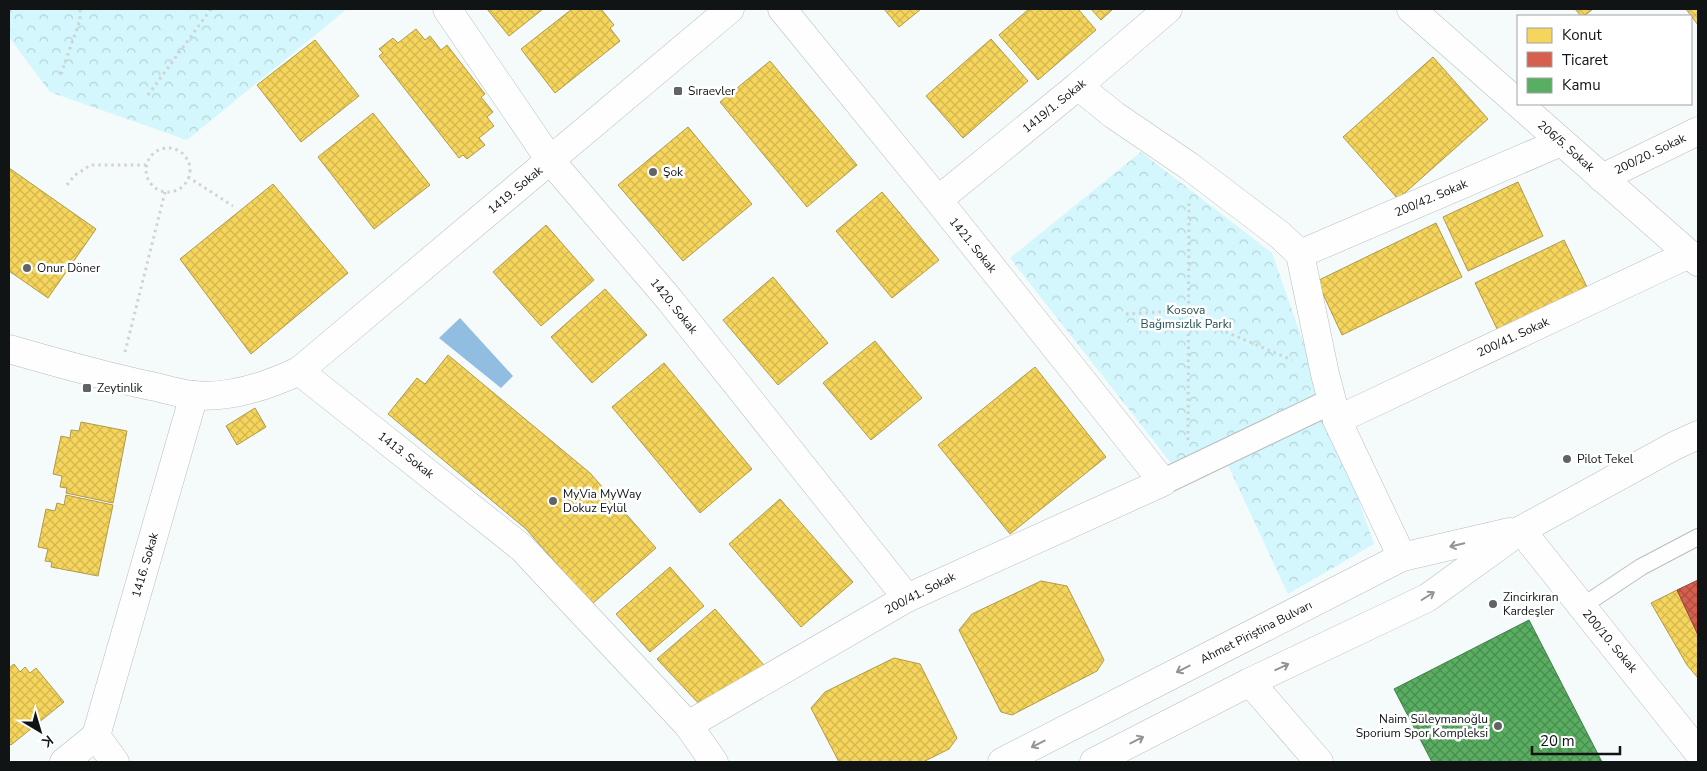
<svg xmlns="http://www.w3.org/2000/svg" width="1707" height="771" font-family="'Nunito Sans',sans-serif">
<style>
.forest{fill:url(#forest-crowns)}
.water{fill:#91bde0}
.homes{fill:url(#homes-cross-hatch);stroke:#b19b47}
.shops{fill:url(#shops-cross-hatch);stroke:#9b493c}
.public{fill:url(#public-cross-hatch);stroke:#44804a}
.lines{fill:none;stroke-linecap:round;stroke-linejoin:round}
.service-casing{stroke:#babebe;stroke-width:18}
.pedestrian-casing{stroke:#babebe;stroke-width:27}
.minor-casing{stroke:#babebe;stroke-width:29}
.secondary-casing{stroke:#babebe;stroke-width:29}
.path{stroke:#d1d3d3;stroke-width:3;stroke-dasharray:2.5 4;stroke-linecap:butt}
.service{stroke:#fefefe;stroke-width:16}
.pedestrian{stroke:#fefefe;stroke-width:25}
.minor{stroke:#fefefe;stroke-width:28}
.secondary{stroke:#fefefe;stroke-width:28}
.oneway{stroke:#939595}
.poi-dot{fill:#616466;stroke:#fff;stroke-width:2}
.labels{text-anchor:middle;stroke-width:5;stroke-linejoin:round;paint-order:stroke}
.poi-label{font-size:12px;fill:#111415;stroke:#fff;text-anchor:start}
.street-label{font-size:12px;fill:#111415;stroke:#fff}
.park-label{font-size:12px;fill:#225055;stroke:#fff}
</style>
<defs>
<pattern id="forest-crowns" width="20" height="18" patternUnits="userSpaceOnUse" patternTransform="scale(1.25)"><rect width="20" height="18" fill="#d3f7fc"/><path d="M2 6a3 3 0 1 1 6 0M12 15a3 3 0 1 1 6 0" fill="none" stroke="#b4d3d7"/></pattern>
<pattern id="homes-cross-hatch" width="8" height="8" patternUnits="userSpaceOnUse" patternTransform="scale(1.25)"><rect width="8" height="8" fill="#f6d55c"/><path d="M0 0l8 8M0 8l8-8" fill="none" stroke="#d2b64f"/></pattern>
<pattern id="shops-cross-hatch" width="8" height="8" patternUnits="userSpaceOnUse" patternTransform="scale(1.25)"><rect width="8" height="8" fill="#d6604d"/><path d="M0 0l8 8M0 8l8-8" fill="none" stroke="#ac4e3f"/></pattern>
<pattern id="public-cross-hatch" width="8" height="8" patternUnits="userSpaceOnUse" patternTransform="scale(1.25)"><rect width="8" height="8" fill="#5aae61"/><path d="M0 0l8 8M0 8l8-8" fill="none" stroke="#498c4f"/></pattern>
</defs>
<rect width="100%" height="100%" fill="#f5fafb"/>
<!-- forest -->
<g class="forest">
<path d="M 9,9 L 347,9 L 187,140 L 50,92 L 9,37 Z"/>
<path d="M 1141,152 L 1272,253 L 1374,544 L 1288,594 L 1226,461 L 1186,482 L 1010,258 Z"/>
</g>
<!-- water -->
<path class="water" d="M 460,318 L 513,376 L 501,388 L 439,338 Z"/>
<!-- homes -->
<g class="homes">
<path d="M 487,9 L 543,9 L 509,36 Z"/>
<path d="M 572,9 L 601,9 L 614,25 L 610,28 L 620,41 L 555,93 L 521,49 Z"/>
<path d="M 884,9 L 921,9 L 899,27 Z"/>
<path d="M 1029,9 L 1078,9 L 1096,30 L 1038,80 L 999,35 Z"/>
<path d="M 1091,9 L 1113,9 L 1101,20 Z"/>
<path d="M 1575,9 L 1593,9 L 1584,16 L 1581,16 Z"/>
<path d="M 1686,9 L 1698,9 L 1698,25 Z"/>
<path d="M 416,29 L 425,40 L 430,36 L 441,50 L 447,45 L 485,94 L 481,97 L 493,112 L 487,117 L 494,126 L 479,138 L 485,145 L 467,159 L 463,155 L 459,158 L 379,56 L 383,53 L 379,49 L 393,38 L 398,43 Z"/>
<path d="M 991,39 L 1028,81 L 963,138 L 926,96 Z"/>
<path d="M 315,40 L 359,96 L 301,142 L 257,85 Z"/>
<path d="M 1433,57 L 1488,119 L 1398,199 L 1343,137 Z"/>
<path d="M 770,61 L 857,165 L 807,207 L 720,102 Z"/>
<path d="M 373,113 L 430,185 L 374,229 L 318,157 Z"/>
<path d="M 688,127 L 752,204 L 683,261 L 618,185 Z"/>
<path d="M 9,168 L 96,229 L 48,298 L 9,271 Z"/>
<path d="M 1518,182 L 1543,236 L 1468,271 L 1443,217 Z"/>
<path d="M 273,184 L 348,273 L 251,354 L 180,259 Z"/>
<path d="M 882,192 L 939,260 L 892,298 L 836,231 Z"/>
<path d="M 1436,223 L 1462,277 L 1342,335 L 1317,281 Z"/>
<path d="M 546,225 L 594,280 L 541,326 L 493,272 Z"/>
<path d="M 1564,240 L 1588,289 L 1499,333 L 1475,283 Z"/>
<path d="M 773,277 L 828,343 L 778,385 L 723,320 Z"/>
<path d="M 605,289 L 647,335 L 592,383 L 551,337 Z"/>
<path d="M 875,341 L 922,398 L 871,440 L 823,383 Z"/>
<path d="M 448,355 L 590,473 L 656,548 L 592,604 L 526,529 L 388,414 L 417,378 L 425,384 Z"/>
<path d="M 664,363 L 752,469 L 700,513 L 612,407 Z"/>
<path d="M 1035,367 L 1106,457 L 1010,534 L 938,445 Z"/>
<path d="M 255,408 L 266,427 L 237,445 L 226,426 Z"/>
<path d="M 81,422 L 127,431 L 113,503 L 66,493 L 67,488 L 60,487 L 62,476 L 53,474 L 61,436 L 70,438 L 71,430 L 79,431 Z"/>
<path d="M 66,495 L 113,505 L 98,576 L 51,567 L 52,562 L 45,561 L 48,549 L 38,547 L 46,509 L 55,511 L 57,503 L 64,505 Z"/>
<path d="M 780,499 L 853,582 L 801,627 L 729,544 Z"/>
<path d="M 670,567 L 704,606 L 650,652 L 616,614 Z"/>
<path d="M 1041,581 L 1067,586 L 1104,660 L 1097,671 L 1012,715 L 1001,712 L 959,630 L 972,614 Z"/>
<path d="M 1677,590 L 1698,635 L 1698,678 L 1687,665 L 1651,603 Z"/>
<path d="M 715,609 L 769,671 L 702,707 L 657,659 Z"/>
<path d="M 894,658 L 920,664 L 957,738 L 949,749 L 923,762 L 839,762 L 811,708 L 825,692 Z"/>
<path d="M 14,664 L 20,672 L 25,667 L 30,673 L 36,668 L 64,702 L 11,745 L 9,743 L 9,668 Z"/>
</g>
<!-- shops -->
<path class="shops" d="M 1698,580 L 1698,635 L 1677,590 Z"/>
<!-- public -->
<path class="public" d="M 1529,620 L 1602,762 L 1432,762 L 1394,689 Z"/>
<g class="lines">
<!-- service casing -->
<g class="service-casing">
<path id="service" d="M 1581,607 L 1641,567 L 1698,537"/>
</g>
<!-- pedestrian casing -->
<g class="pedestrian-casing">
<path id="pedestrian" d="M 1163,482 L 1332,401"/>
</g>
<!-- minor casing -->
<g class="minor-casing">
<g id="minor">
<path d="M 447,9 L 550,160 L 669,299 L 907,598"/>
<path d="M 1078,86 L 1114,115 L 1189,166 L 1280,235 L 1300,254 L 1325,374 L 1337,420 L 1402,557"/>
<path d="M 1602,178 L 1698,131"/>
<path d="M 938,200 L 1078,86 L 1168,9"/>
<path d="M 1300,254 L 1561,142"/>
<path d="M 1337,420 L 1689,254"/>
<path d="M 1521,530 L 1698,752"/>
<path d="M 1250,682 L 1319,762"/>
<path d="M 688,725 L 907,598 L 1163,482 L 938,200 L 782,9"/>
<path d="M 96,736 L 194,395"/>
<path d="M 64,762 L 96,736 L 115,762"/>
</g>
</g>
<!-- secondary casing -->
<g class="secondary-casing">
<g id="secondary">
<path d="M 1411,9 L 1698,262"/>
<path d="M 9,349 C 58,363 106,377 156,387 C 168,390 181,394 193,395 C 230,399 267,386 299,371 L 730,9"/>
<path d="M 299,371 L 522,548 L 688,725 L 714,762"/>
<path d="M 1002,762 L 1402,557 L 1510,532"/>
<path d="M 1094,762 L 1250,682 L 1427,598 L 1521,530 L 1674,446 L 1698,435"/>
</g>
</g>
<!-- path -->
<g class="path">
<path d="M 9,12 L 12,9"/>
<path d="M 61,74 L 80,20 L 80,9"/>
<path d="M 148,95 L 211,9"/>
<circle cx="168" cy="170" r="22"/>
<path d="M 188,177 L 233,206"/>
<path d="M 67,185 L 75,175 L 91,165 L 146,165"/>
<path d="M 1126,314 L 1177,311 L 1292,360"/>
<path d="M 125,352 L 165,192"/>
<path d="M 1188,440 L 1189,202"/>
</g>
<!-- service -->
<use href="#service" class="service"/>
<!-- pedestrian -->
<use href="#pedestrian" class="pedestrian"/>
<!-- minor -->
<use href="#minor" class="minor"/>
<!-- secondary -->
<use href="#secondary" class="secondary"/>
</g>
<!-- one-way arrows -->
<defs><path id="oneway-shaft" d="M-6 0H5M1.5-3L5.5 0L1.5 3" fill="none" stroke-width="1.6" stroke-linecap="round" stroke-linejoin="round" transform="scale(1.25)"/></defs>
<g class="oneway">
<use href="#oneway-shaft" transform="translate(1457 545) rotate(167)"/>
<use href="#oneway-shaft" transform="translate(1428 596) rotate(-32)"/>
<use href="#oneway-shaft" transform="translate(1282 667) rotate(-25)"/>
<use href="#oneway-shaft" transform="translate(1183 669) rotate(153)"/>
<use href="#oneway-shaft" transform="translate(1137 740) rotate(-27)"/>
<use href="#oneway-shaft" transform="translate(1038 744) rotate(153)"/>
</g>
<!-- markers -->
<g class="poi-dot">
<rect x="673" y="86" width="10" height="10" rx="2.5"/>
<circle cx="653" cy="172" r="5"/>
<circle cx="27" cy="268" r="5"/>
<rect x="82" y="383" width="10" height="10" rx="2.5"/>
<circle cx="1567" cy="459" r="5"/>
<circle cx="553" cy="501" r="5"/>
<circle cx="1493" cy="604" r="5"/>
<circle cx="1498" cy="726" r="5"/>
</g>
<g class="labels">
<!-- poi labels -->
<g class="poi-label">
<text x="688" y="95">Sıraevler</text>
<text x="663" y="176">Şok</text>
<text x="37" y="272">Onur Döner</text>
<text x="97" y="392">Zeytinlik</text>
<text x="1577" y="463">Pilot Tekel</text>
<text x="563" y="498">MyVia MyWay<tspan x="563" dy="14">Dokuz Eylül</tspan></text>
<text x="1503" y="601">Zincirkıran<tspan x="1503" dy="14">Kardeşler</tspan></text>
<text x="1488" y="723" text-anchor="end">Naim Süleymanoğlu<tspan x="1488" dy="14">Sporium Spor Kompleksi</tspan></text>
</g>
<!-- street labels -->
<g class="street-label">
<text transform="translate(1054 106) rotate(-39)" y="4">1419/1. Sokak</text>
<text transform="translate(1566 146) rotate(41)" y="4">206/5. Sokak</text>
<text transform="translate(1650 154) rotate(-26)" y="4">200/20. Sokak</text>
<text transform="translate(515 190) rotate(-40)" y="4">1419. Sokak</text>
<text transform="translate(1431 198) rotate(-23)" y="4">200/42. Sokak</text>
<text transform="translate(973 245) rotate(51)" y="4">1421. Sokak</text>
<text transform="translate(674 306) rotate(51)" y="4">1420. Sokak</text>
<text transform="translate(1513 337) rotate(-25)" y="4">200/41. Sokak</text>
<text transform="translate(406 455) rotate(38)" y="4">1413. Sokak</text>
<text transform="translate(145 565) rotate(-74)" y="4">1416. Sokak</text>
<text transform="translate(920 593) rotate(-27)" y="4">200/41. Sokak</text>
<text transform="translate(1256 632) rotate(-27)" y="4">Ahmet Piriştina Bulvarı</text>
<text transform="translate(1610 641) rotate(50)" y="4">200/10. Sokak</text>
</g>
<!-- park labels -->
<g class="park-label">
<text x="1186" y="314">Kosova<tspan x="1186" dy="14">Bağımsızlık Parkı</tspan></text>
</g>
</g>
<!-- border -->
<rect width="1707" height="771" fill="none" stroke="#111415" stroke-width="20"/>
<!-- legend -->
<rect x="1517" y="15" width="175" height="90" fill="#ffffff" stroke="#a0a1a1"/>
<rect x="1527" y="28" width="25" height="15" fill="#f6d55c" stroke="#a0a1a1"/>
<text x="1562" y="40" font-size="15" fill="#111415">Konut</text>
<rect x="1527" y="52" width="25" height="15" fill="#d6604d" stroke="#a0a1a1"/>
<text x="1562" y="65" font-size="15" fill="#111415">Ticaret</text>
<rect x="1527" y="78" width="25" height="15" fill="#5aae61" stroke="#a0a1a1"/>
<text x="1562" y="90" font-size="15" fill="#111415">Kamu</text>
<!-- north arrow -->
<g transform="translate(40 731) rotate(142)" stroke="#ffffff" stroke-width="4" paint-order="stroke">
<path d="M0-4L9 19L0 12L-9 19Z" fill="#111415"/>
<text y="-8" font-size="14" font-weight="bold" text-anchor="middle" fill="#111415">K</text>
</g>
<!-- scale -->
<path d="M1532 746v8h88v-8" fill="none" stroke="#111415" stroke-width="2.5"/>
<text x="1540" y="746" font-size="15" fill="#111415" stroke="#ffffff" stroke-width="4" paint-order="stroke">20 m</text>
</svg>
